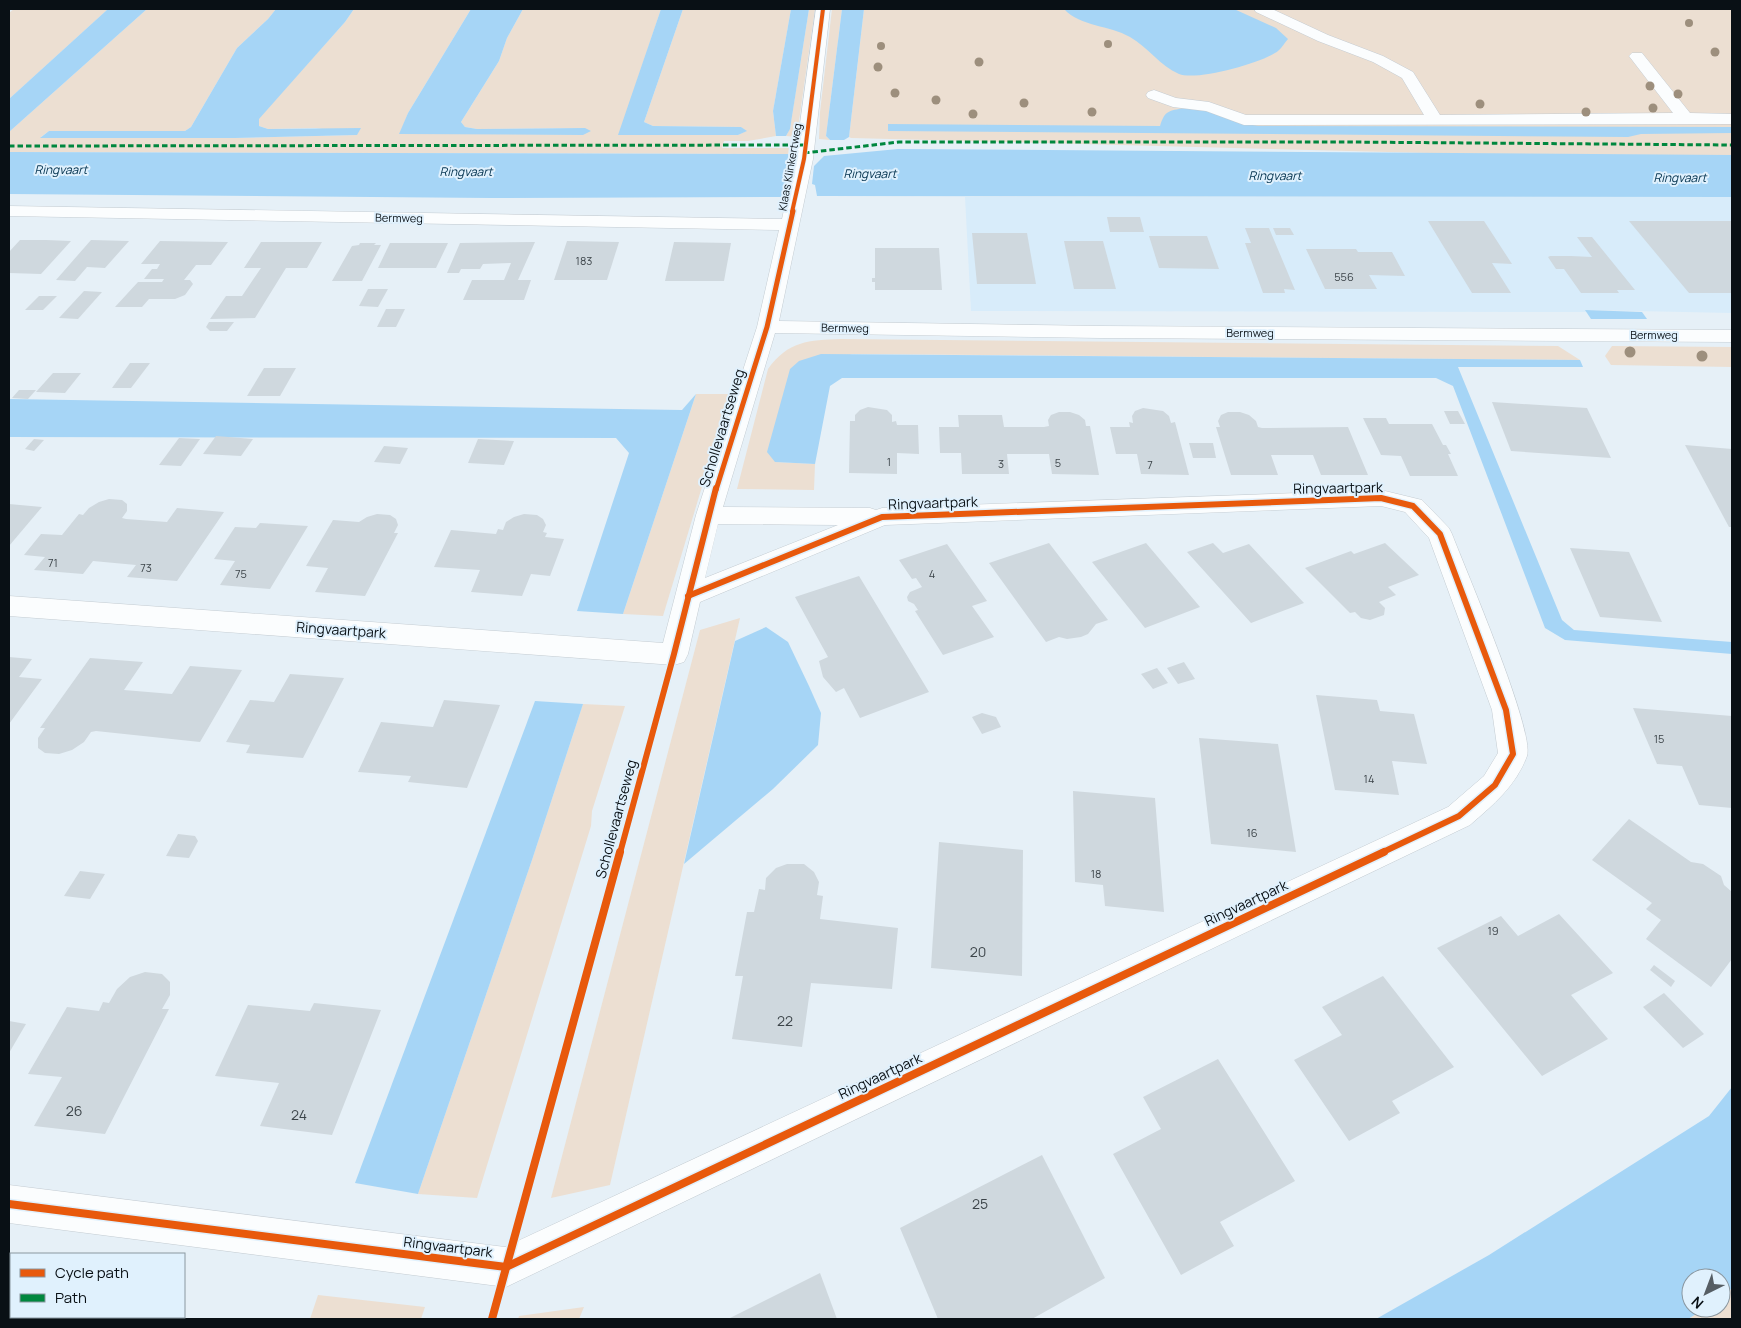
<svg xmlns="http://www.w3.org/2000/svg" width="1741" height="1328" font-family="Manrope,sans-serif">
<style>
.built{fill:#d8ecfa}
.green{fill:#ecdfd2}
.water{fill:#a6d5f6}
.building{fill:#cfd8de}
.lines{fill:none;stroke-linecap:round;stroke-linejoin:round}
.minor-casing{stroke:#c4ccd2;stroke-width:1}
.minor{fill:#fbfdfe;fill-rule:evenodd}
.quiet{stroke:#00873e;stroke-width:3;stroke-dasharray:5.5 3;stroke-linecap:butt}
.cycleway-far3-casing{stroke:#e0f1fd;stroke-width:5.5}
.cycleway-far2-casing{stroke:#e0f1fd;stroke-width:8}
.cycleway-far1-casing{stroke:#e0f1fd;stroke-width:9}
.cycleway-casing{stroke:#e0f1fd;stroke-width:11}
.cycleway-far3{stroke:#e8590c;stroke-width:4}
.cycleway-far2{stroke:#e8590c;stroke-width:5}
.cycleway-far1{stroke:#e8590c;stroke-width:6}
.cycleway{stroke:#e8590c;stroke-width:8}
.tree{fill:#9d8f7d}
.labels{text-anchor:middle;stroke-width:4;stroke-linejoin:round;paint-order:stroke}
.far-street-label{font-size:11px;fill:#091015;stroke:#e0f1fd}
.number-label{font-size:11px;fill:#3c4449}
.far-water-label{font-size:12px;font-style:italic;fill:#00314d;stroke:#e0f1fd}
.street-label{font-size:14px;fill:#091015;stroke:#e0f1fd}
.near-number-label{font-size:14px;fill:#3c4449}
</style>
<rect width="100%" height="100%" fill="#e6f0f7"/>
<!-- built -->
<path class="built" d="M 965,197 L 1732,197 L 1732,313 L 1586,310 L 1586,312 L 971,311 Z"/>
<!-- green -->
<g class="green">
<path d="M 14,9 L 108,9 L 9,99 L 9,13 Z"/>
<path d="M 147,9 L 276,9 L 268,19 L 237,48 L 191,127 L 185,131 L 49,131 L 41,137 L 235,138 L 357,135 L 316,128 L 268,129 L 259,126 L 258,119 L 345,22 L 354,9 L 471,9 L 408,113 L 400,134 L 585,128 L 477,129 L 465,127 L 461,122 L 499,61 L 507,38 L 523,9 L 661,9 L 619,135 L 738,135 L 746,131 L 741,127 L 653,126 L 644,122 L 683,9 L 791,9 L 773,111 L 776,136 L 748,141 L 724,141 L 722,148 L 789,148 L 788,154 L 9,152 L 9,132 Z"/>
<path d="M 809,9 L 815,9 L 797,135 L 797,137 L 786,136 L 790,128 Z"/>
<path d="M 832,9 L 842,9 L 826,136 L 830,140 L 819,139 L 820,112 Z"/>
<path d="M 864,9 L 1732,9 L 1732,161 L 851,138 L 849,137 Z"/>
<path d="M 841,339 L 1558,346 L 1580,360 L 851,354 L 775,462 L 815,464 L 814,490 L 737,489 L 768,369 C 788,341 809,340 841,339 Z"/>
<path d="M 1612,346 L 1732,347 L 1732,367 L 1611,365 L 1605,356 Z"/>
<path d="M 696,394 L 730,394 L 663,616 L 623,614 Z"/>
<path d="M 740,618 L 610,1185 L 551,1198 L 700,630 Z"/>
<path d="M 583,704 L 625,706 L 592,811 L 591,826 L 477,1198 L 418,1194 L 533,857 Z"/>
<path d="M 1732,1288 L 1732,1319 L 1688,1319 L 1706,1308 L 1721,1308 L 1721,1298 Z"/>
<path d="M 318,1295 L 425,1307 L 421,1319 L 310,1319 Z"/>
<path d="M 584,1307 L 579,1319 L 518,1319 L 519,1316 Z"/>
</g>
<!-- water -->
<g class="water">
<path d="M 108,9 L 147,9 L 9,132 L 9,99 Z"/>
<path d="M 276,9 L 354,9 L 345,22 L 259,119 L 259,126 L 268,129 L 361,128 L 357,135 L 235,138 L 40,138 L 49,131 L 185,131 L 191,127 L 237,48 L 268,19 Z"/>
<path d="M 471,9 L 523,9 L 507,38 L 499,61 L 461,122 L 465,127 L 477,129 L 585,128 L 591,131 L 583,135 L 399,134 L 408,113 Z"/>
<path d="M 661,9 L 683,9 L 644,122 L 653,126 L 741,127 L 747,131 L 738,135 L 618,135 Z"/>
<path d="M 791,9 L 809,9 L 790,129 L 786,136 L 776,136 L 773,111 Z"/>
<path d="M 842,9 L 864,9 L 849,137 L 844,140 L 830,140 L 826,136 Z"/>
<path d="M 1064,9 L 1234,9 L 1276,28 L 1288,39 C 1285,42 1282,48 1278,51 C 1262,63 1197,81 1179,74 C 1160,66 1148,47 1130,37 C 1109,25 1081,27 1064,9 Z"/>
<path d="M 1184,108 L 1211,111 L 1243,123 L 1258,126 L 1732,127 L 1732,133 L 1641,134 L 1628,137 L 888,131 L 888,124 L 1160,126 C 1165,110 1169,111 1184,108 Z"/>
<path d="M 898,149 L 1732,155 L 1732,197 L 817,196 L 815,185 L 812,184 L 814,166 L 824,156 Z"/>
<path d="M 9,152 L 788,154 L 794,166 L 792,184 L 785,189 L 781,197 L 491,198 L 9,194 Z"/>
<path d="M 1585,310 L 1642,312 L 1647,319 L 1591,319 Z"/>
<path d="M 821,354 L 1580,360 L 1583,367 L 1458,367 L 1562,620 L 1574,630 L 1732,642 L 1732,654 L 1565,640 L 1545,628 L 1453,386 L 1436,378 L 842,378 L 830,386 L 815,464 L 775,462 L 767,452 L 790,369 L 799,361 Z"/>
<path d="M 696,394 L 623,614 L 577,611 L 629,453 L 616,438 L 9,437 L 9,399 L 682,410 Z"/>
<path d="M 766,627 L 788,642 L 809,686 L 821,713 L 818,745 L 773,789 L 684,864 L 735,641 Z"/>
<path d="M 535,701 L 583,704 L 533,857 L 418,1194 L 355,1183 Z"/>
<path d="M 1732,1087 L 1732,1288 L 1721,1298 L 1721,1278 L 1691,1278 L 1691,1308 L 1706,1308 L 1688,1319 L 1376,1319 L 1489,1255 L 1709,1116 Z"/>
</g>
<!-- building -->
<g class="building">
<path d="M 1107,217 L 1140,217 L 1144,232 L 1110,232 Z"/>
<path d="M 1428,221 L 1484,221 L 1512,264 L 1492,263 L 1511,293 L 1472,293 Z"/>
<path d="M 1629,221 L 1732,221 L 1732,293 L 1689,293 Z"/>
<path d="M 1245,228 L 1269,228 L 1295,290 L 1284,289 L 1285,293 L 1263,293 L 1245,243 L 1251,243 Z"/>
<path d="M 1273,228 L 1290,228 L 1294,235 L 1276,235 Z"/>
<path d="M 972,233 L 1027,233 L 1036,284 L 977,284 Z"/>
<path d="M 1149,236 L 1207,236 L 1219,269 L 1159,268 Z"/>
<path d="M 1577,237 L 1592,237 L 1635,290 L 1617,290 L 1619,293 L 1581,293 L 1564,269 L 1556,269 L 1548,257 L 1550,256 L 1571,256 L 1592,257 Z"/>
<path d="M 20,240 L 46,240 L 71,241 L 41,274 L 9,273 L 9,252 Z"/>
<path d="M 91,240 L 129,241 L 105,268 L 87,267 L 75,281 L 56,280 Z"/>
<path d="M 160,241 L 228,242 L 211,265 L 196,265 L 184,280 L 190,280 L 193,284 L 185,295 L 175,299 L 149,299 L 142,307 L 115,307 L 138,282 L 162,282 L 164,279 L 144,279 L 152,269 L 157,269 L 160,264 L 141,264 Z"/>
<path d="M 567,241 L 619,242 L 607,280 L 554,280 Z"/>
<path d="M 1064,241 L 1103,241 L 1116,289 L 1074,289 Z"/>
<path d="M 261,242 L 322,242 L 307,268 L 286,268 L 255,318 L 210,319 L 226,296 L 242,296 L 261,268 L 244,268 Z"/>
<path d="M 535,242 L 518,280 L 531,280 L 524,300 L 463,300 L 472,280 L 504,280 L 511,263 L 483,264 L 480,269 L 461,269 L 459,273 L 447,273 L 460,243 Z"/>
<path d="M 674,242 L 731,243 L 724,281 L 665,281 Z"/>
<path d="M 360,243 L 376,243 L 374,245 L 381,245 L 362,281 L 332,281 L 352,246 L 359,245 Z"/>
<path d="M 390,243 L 448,243 L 436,268 L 378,268 Z"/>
<path d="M 875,248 L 939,248 L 942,290 L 875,290 L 875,282 L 872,282 L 872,278 L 875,278 Z"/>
<path d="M 1306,249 L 1356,249 L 1358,252 L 1392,252 L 1405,276 L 1369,275 L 1377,289 L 1325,289 Z"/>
<path d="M 368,289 L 388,289 L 378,307 L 359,306 Z"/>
<path d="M 84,291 L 102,292 L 78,319 L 59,318 Z"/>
<path d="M 39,296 L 57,296 L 43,310 L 25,310 Z"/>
<path d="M 386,309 L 405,309 L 396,327 L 377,327 Z"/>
<path d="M 209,322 L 234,322 L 227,331 L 210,331 L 206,327 Z"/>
<path d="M 130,363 L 150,363 L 131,388 L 112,388 Z"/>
<path d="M 264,368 L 296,368 L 280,396 L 247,396 Z"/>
<path d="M 53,373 L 81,373 L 65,393 L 36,392 Z"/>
<path d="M 19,390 L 36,390 L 28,399 L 12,398 Z"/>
<path d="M 1492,402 L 1587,408 L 1611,458 L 1511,451 Z"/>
<path d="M 868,407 L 887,410 L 892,415 L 892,422 L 896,421 L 897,425 L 918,425 L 919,454 L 897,453 L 897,474 L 849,473 L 850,421 L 855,421 L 855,415 L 860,410 Z"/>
<path d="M 1143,408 L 1163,411 L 1169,416 L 1171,423 L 1175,422 L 1189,475 L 1141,474 L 1137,454 L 1116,454 L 1110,427 L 1130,427 L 1129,422 L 1133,423 L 1132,416 L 1135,411 Z"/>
<path d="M 1444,411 L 1458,411 L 1465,424 L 1450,424 Z"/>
<path d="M 1059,412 L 1070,412 L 1079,415 L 1085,420 L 1086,426 L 1090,426 L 1099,475 L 1052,474 L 1049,454 L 1007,454 L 1009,474 L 962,474 L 961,453 L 940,453 L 939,427 L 959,427 L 958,415 L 1002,415 L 1004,427 L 1044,427 L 1049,426 L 1048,420 L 1051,415 Z"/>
<path d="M 1228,412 L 1240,412 L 1249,415 L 1256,421 L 1258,427 L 1262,428 L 1348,427 L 1368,475 L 1321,475 L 1313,455 L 1271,455 L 1278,475 L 1231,475 L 1216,427 L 1220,427 L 1218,421 L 1221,415 Z"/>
<path d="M 1363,418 L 1386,418 L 1389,424 L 1432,424 L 1443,445 L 1446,445 L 1451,454 L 1448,454 L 1458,476 L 1410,476 L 1401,456 L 1381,455 Z"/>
<path d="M 216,436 L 253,439 L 241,456 L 203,454 Z"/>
<path d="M 179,438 L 200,439 L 181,466 L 159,465 Z"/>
<path d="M 34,439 L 44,440 L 34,451 L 25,449 Z"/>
<path d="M 478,439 L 514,441 L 504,465 L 468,463 Z"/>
<path d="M 1189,443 L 1213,443 L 1216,458 L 1193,458 Z"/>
<path d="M 1685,445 L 1732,449 L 1732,527 L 1729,527 Z"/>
<path d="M 384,446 L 408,448 L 400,464 L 374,462 Z"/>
<path d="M 109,499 L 122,500 L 127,504 L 127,511 L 122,518 L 126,519 L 167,522 L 177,508 L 224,512 L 177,581 L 127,577 L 136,565 L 93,561 L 83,574 L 34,570 L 45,557 L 24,555 L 41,534 L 62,535 L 79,514 L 83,515 L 89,508 L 99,502 Z"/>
<path d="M 9,504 L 42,507 L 9,546 Z"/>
<path d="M 377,514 L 390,515 L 396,519 L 398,525 L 394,533 L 398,533 L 365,596 L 315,592 L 328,568 L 306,566 L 333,520 L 359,522 L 367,517 Z"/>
<path d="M 524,514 L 537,515 L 543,519 L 546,525 L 543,532 L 547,533 L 545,537 L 564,539 L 550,576 L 531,574 L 522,596 L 471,592 L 480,570 L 434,567 L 451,530 L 496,534 L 498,529 L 503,530 L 506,522 L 514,517 Z"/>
<path d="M 260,523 L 308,526 L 270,589 L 220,585 L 235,561 L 214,559 L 235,527 L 256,528 Z"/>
<path d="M 1049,543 L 1108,620 L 1096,624 L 1088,634 L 1081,637 L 1067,639 L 1059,637 L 1046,642 L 989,563 Z"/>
<path d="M 1146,543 L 1200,607 L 1145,628 L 1092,562 Z"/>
<path d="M 1213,543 L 1223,553 L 1249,544 L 1304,603 L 1251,623 L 1187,552 Z"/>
<path d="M 1385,543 L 1419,575 L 1388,587 L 1396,595 L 1379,602 L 1385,608 L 1384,615 L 1370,620 L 1361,618 L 1355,612 L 1350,613 L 1305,568 L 1351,551 L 1354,554 Z"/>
<path d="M 947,544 L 987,601 L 972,606 L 994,637 L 943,655 L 915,611 L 918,610 L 914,604 L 908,601 L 907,597 L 910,592 L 922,587 L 916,578 L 912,579 L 899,560 Z"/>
<path d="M 1570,548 L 1629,552 L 1662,622 L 1600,617 Z"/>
<path d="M 859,576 L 929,692 L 860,718 L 844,688 L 836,692 L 823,677 L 819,661 L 828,657 L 795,597 Z"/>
<path d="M 9,657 L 32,659 L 19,677 L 42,679 L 9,724 Z"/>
<path d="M 90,658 L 143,662 L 124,690 L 172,694 L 190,666 L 242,670 L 200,742 L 96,731 L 91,732 L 84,742 L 72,750 L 59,754 L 45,753 L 38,748 L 38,738 L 45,728 L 40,728 Z"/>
<path d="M 1184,662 L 1195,679 L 1178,684 L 1167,668 Z"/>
<path d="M 1157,668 L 1168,683 L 1153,689 L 1141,674 Z"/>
<path d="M 290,674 L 344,678 L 303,758 L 246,753 L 250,745 L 226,742 L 250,700 L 274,702 Z"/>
<path d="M 1316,695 L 1377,700 L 1380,711 L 1414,714 L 1427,764 L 1392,761 L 1399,795 L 1335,790 Z"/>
<path d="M 444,700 L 500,705 L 467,788 L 408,782 L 411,776 L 358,772 L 381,722 L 433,727 Z"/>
<path d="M 1633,708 L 1732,716 L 1732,808 L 1699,805 L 1682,766 L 1657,764 Z"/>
<path d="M 982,713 L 996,717 L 1001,727 L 982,734 L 972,717 Z"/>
<path d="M 1199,738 L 1278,744 L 1296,852 L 1211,844 Z"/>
<path d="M 1073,791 L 1155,798 L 1164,912 L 1105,906 L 1103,885 L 1075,882 Z"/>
<path d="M 1629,819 L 1691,862 L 1703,864 L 1721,876 L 1724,885 L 1732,892 L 1732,959 L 1711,987 L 1646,939 L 1661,920 L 1646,909 L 1652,903 L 1592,860 Z"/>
<path d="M 178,834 L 195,836 L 198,841 L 189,858 L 166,856 Z"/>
<path d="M 939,842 L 1023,850 L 1022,976 L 931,968 Z"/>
<path d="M 787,864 L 804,864 L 814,872 L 819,882 L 817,895 L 823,896 L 820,919 L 898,928 L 892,989 L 811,983 L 802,1047 L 732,1039 L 743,976 L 735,976 L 747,912 L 754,912 L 759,889 L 765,890 L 766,878 L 776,868 Z"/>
<path d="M 80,871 L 105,874 L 90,899 L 64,896 Z"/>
<path d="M 1559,914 L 1613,973 L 1571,995 L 1608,1039 L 1542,1076 L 1437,948 L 1501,916 L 1518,936 Z"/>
<path d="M 1654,965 L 1675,981 L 1671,987 L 1650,970 Z"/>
<path d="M 145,972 L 162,974 L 170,982 L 170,995 L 162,1009 L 169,1009 L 105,1134 L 34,1126 L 62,1077 L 28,1074 L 67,1007 L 99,1011 L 103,1002 L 109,1003 L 117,989 L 130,977 Z"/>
<path d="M 1383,976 L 1454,1067 L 1392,1101 L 1400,1113 L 1349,1141 L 1294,1060 L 1342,1035 L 1322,1007 Z"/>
<path d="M 1664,993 L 1704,1034 L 1683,1048 L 1643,1007 Z"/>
<path d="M 314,1003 L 381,1010 L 332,1135 L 260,1126 L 279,1083 L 215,1076 L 248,1005 L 310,1011 Z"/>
<path d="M 9,1021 L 26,1024 L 9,1053 Z"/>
<path d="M 1218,1059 L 1295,1181 L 1220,1222 L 1234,1246 L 1181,1275 L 1113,1154 L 1161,1129 L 1143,1097 Z"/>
<path d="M 1042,1155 L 1105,1278 L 1032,1319 L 938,1319 L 900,1228 Z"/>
<path d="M 820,1273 L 837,1319 L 728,1319 Z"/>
</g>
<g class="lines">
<!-- minor casing -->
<g class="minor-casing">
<g id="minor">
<path d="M 816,9 L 830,9 L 813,159 L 779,321 L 1101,326 L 1732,330 L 1732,342 L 1101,338 L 775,333 L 723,507 L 870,508 L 876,510 L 882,508 L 1381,490 L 1422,500 L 1449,528 L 1452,534 C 1465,568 1535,731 1527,756 C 1516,786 1493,805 1470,825 L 506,1287 L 9,1223 L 9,1185 L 505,1247 L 1448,807 L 1484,776 L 1498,753 L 1492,710 L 1429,538 L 1405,512 L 1381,506 L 885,525 L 700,602 L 688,654 L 684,662 L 674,665 L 9,616 L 9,596 L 663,643 L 696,515 L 757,327 L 779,230 L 9,216 L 9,206 L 782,219 L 795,159 ZM 718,524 L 838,525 L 705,578 Z"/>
<path d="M 1254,9 L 1272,9 L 1328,35 L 1383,56 L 1413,72 L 1440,115 L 1673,113 L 1629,56 L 1632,53 L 1642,53 L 1690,113 L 1732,114 L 1732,124 L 1244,125 L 1206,111 L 1173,107 L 1148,98 L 1146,95 L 1148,92 L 1154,90 L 1176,98 L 1209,102 L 1246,115 L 1424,115 L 1402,78 L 1373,62 L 1318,41 L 1256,12 Z"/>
</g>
</g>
<!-- minor -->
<use href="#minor" class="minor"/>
<!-- quiet -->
<g class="quiet">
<path d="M 9,146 L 806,145"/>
<path d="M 804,153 L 899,142 L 1346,142 L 1732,145"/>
</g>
<!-- cycleway-far3 casing -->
<g class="cycleway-far3-casing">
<path id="cycleway-far3" d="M 792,212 L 804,159 L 823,9"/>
</g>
<!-- cycleway-far2 casing -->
<g class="cycleway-far2-casing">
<path id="cycleway-far2" d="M 716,490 L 767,327 L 793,211"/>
</g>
<!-- cycleway-far1 casing -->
<g class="cycleway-far1-casing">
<g id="cycleway-far1">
<path d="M 688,596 L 882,517 L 1381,498 L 1413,506 L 1440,534 L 1506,710 L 1513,754 L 1495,785 L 1459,816 L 1381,853"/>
<path d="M 620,853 L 674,654 L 716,488"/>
</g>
</g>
<!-- cycleway casing -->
<g class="cycleway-casing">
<g id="cycleway">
<path d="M 9,1204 L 506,1267 L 1384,852"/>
<path d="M 492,1319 L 620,852"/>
</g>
</g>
<!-- cycleway-far3 -->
<use href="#cycleway-far3" class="cycleway-far3"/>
<!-- cycleway-far2 -->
<use href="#cycleway-far2" class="cycleway-far2"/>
<!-- cycleway-far1 -->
<use href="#cycleway-far1" class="cycleway-far1"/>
<!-- cycleway -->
<use href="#cycleway" class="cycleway"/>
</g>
<!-- trees -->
<g class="tree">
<circle cx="1689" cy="23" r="4"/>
<circle cx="1108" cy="44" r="4"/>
<circle cx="881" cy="46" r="4"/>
<circle cx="1715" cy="52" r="4.5"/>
<circle cx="979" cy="62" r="4.5"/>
<circle cx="878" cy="67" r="4.5"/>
<circle cx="1650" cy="86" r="4.5"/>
<circle cx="895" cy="93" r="4.5"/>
<circle cx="1678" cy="94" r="4.5"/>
<circle cx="936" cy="100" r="4.5"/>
<circle cx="1024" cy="103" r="4.5"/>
<circle cx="1480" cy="104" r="4.5"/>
<circle cx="1653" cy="108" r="4.5"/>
<circle cx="1092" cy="112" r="4.5"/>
<circle cx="1586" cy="112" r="4.5"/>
<circle cx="973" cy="114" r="4.5"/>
<circle cx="1630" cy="352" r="5.5"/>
<circle cx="1702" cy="356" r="5.5"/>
</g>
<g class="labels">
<!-- far-street labels -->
<g class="far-street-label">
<text transform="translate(790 167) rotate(-80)" y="4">Klaas Klinkertweg</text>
<text transform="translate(399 218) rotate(1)" y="4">Bermweg</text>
<text transform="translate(845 328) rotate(1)" y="4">Bermweg</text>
<text x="1250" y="337">Bermweg</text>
<text x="1654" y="339">Bermweg</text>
</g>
<!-- number labels -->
<g class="number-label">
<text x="584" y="265">183</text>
<text x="1344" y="281">556</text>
<text x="889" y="466">1</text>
<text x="1058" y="467">5</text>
<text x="1001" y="468">3</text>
<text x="1150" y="469">7</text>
<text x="53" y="567">71</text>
<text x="146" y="572">73</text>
<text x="241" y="578">75</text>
<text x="932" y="578">4</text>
<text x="1659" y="743">15</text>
<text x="1369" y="783">14</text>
<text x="1252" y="837">16</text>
<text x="1096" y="878">18</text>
<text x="1493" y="935">19</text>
</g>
<!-- far-water labels -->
<g class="far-water-label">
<text x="61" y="174">Ringvaart</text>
<text x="466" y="176">Ringvaart</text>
<text x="870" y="178">Ringvaart</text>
<text x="1275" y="180">Ringvaart</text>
<text x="1680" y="182">Ringvaart</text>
</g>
<!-- street labels -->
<g class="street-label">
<text transform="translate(722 428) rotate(-73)" y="5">Schollevaartseweg</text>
<text transform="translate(1338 488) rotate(-1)" y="5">Ringvaartpark</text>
<text transform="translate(933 503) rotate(-2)" y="5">Ringvaartpark</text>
<text transform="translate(341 630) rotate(4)" y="5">Ringvaartpark</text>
<text transform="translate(616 819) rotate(-75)" y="5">Schollevaartseweg</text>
<text transform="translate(1246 903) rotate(-25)" y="5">Ringvaartpark</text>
<text transform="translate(880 1076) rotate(-25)" y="5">Ringvaartpark</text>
<text transform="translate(448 1247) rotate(7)" y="5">Ringvaartpark</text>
</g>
<!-- near-number labels -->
<g class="near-number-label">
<text x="978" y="957">20</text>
<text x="785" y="1026">22</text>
<text x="74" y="1116">26</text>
<text x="299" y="1120">24</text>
<text x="980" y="1209">25</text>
</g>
</g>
<!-- border -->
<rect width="1741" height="1328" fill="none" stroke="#091015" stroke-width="20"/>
<!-- legend -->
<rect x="10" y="1253" width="175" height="65" fill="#e0f1fd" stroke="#8a97a0"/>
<rect x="20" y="1269" width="25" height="8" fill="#e8590c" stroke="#8a97a0"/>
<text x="55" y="1278" font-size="15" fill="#091015">Cycle path</text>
<rect x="20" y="1294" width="25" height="8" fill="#00873e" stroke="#8a97a0"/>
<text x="55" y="1303" font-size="15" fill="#091015">Path</text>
<!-- north arrow -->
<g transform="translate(1706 1293) rotate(222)"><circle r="24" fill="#e0f1fd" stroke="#8a97a0"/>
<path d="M0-4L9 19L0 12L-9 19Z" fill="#565e64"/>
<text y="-8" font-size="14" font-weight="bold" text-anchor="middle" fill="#091015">N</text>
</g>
</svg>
